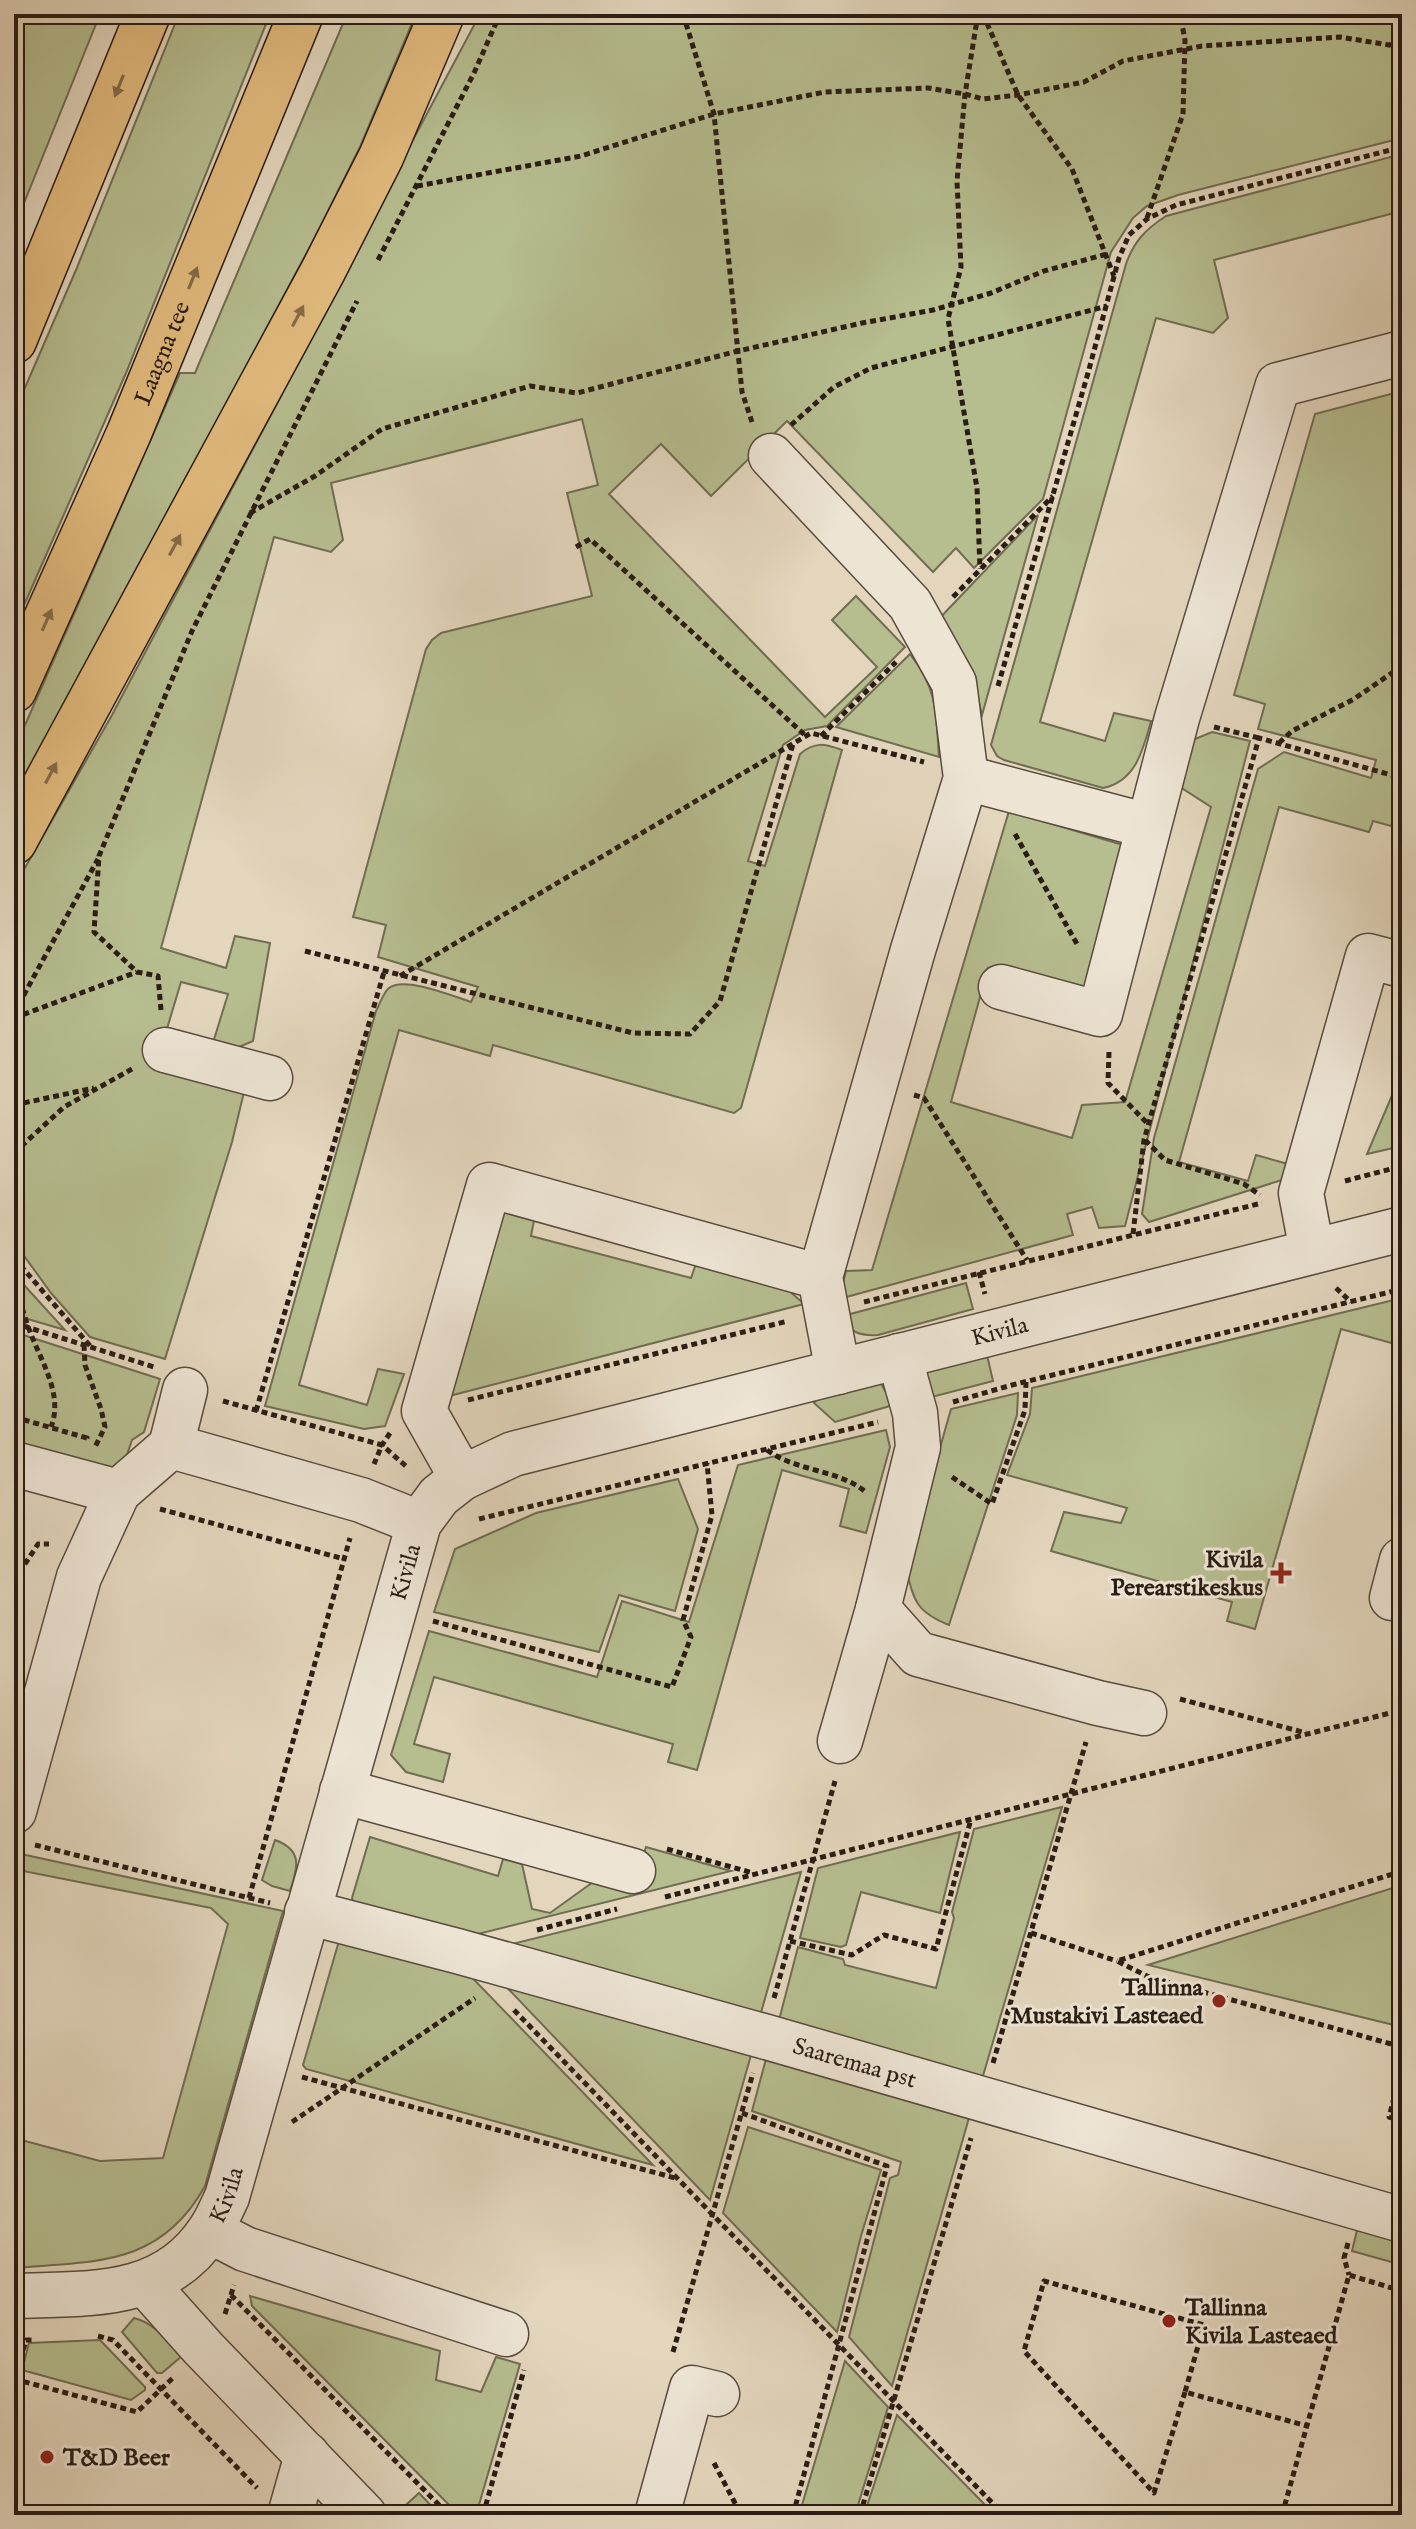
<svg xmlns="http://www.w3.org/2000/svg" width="1416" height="2529" font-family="'IM FELL English',serif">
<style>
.green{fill:#b6bd8f;stroke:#706d52;stroke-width:2}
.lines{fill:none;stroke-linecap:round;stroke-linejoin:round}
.minor-casing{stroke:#584b3e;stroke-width:47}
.major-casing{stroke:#2a1d14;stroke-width:47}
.path{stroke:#2a1d14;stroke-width:5;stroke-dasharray:6 4;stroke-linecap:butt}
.minor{stroke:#ede4d4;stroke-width:44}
.major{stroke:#e2bb7e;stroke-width:44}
.oneway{fill:#866c49}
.poi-dot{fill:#8f2418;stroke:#ede4d4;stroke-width:3}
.labels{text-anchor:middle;stroke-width:6;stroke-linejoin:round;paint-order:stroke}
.street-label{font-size:24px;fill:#2a1d14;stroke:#ede4d4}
.poi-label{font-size:24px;font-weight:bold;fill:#2a1d14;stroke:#ede4d4;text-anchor:end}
</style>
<rect width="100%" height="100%" fill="#e3d6bd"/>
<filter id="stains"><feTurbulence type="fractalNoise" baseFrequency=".0025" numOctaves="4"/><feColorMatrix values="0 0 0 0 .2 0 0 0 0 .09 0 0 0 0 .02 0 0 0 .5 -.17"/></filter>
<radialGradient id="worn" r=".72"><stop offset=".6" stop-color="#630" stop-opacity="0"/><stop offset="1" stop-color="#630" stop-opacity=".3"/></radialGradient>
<!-- green -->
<g class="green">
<path d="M 26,14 L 100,14 L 14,228 L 14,42 Z"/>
<path d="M 179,14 L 270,14 L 126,373 L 14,628 L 14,413 L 76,270 Z"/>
<path d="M 347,14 L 416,14 L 360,147 L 312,243 L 14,800 L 14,750 L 180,373 L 195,373 Z"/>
<path d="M 480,14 L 1402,14 L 1402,138 L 1178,195 L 1147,206 L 1133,218 L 1111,252 L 1043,499 L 974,568 L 956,548 L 933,572 L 787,421 L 711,496 L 661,444 L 609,494 L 825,717 L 877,667 L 832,620 L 856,596 L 905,647 L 827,726 L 805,730 L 783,745 L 748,861 L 765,866 L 800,754 C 815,741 825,744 842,750 L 741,1108 L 734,1113 L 493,1045 L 490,1056 L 399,1030 L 299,1385 L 367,1405 L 378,1369 L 404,1374 L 385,1426 L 364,1429 L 265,1406 L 376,1011 C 380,1004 383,993 389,988 C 404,976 453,996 471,1002 L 478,987 L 378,957 L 386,925 L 353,917 L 426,649 L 432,640 L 441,633 L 592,596 L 567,493 L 598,485 L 582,419 L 331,483 L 343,540 L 331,552 L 274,537 L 161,948 L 226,968 L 235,936 L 270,943 L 253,1041 L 232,1050 L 212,1046 L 228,994 L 181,982 L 157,1062 L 244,1092 L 232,1142 L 165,1359 L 90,1337 L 51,1293 L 14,1242 L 14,887 L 112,715 L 282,394 L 281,388 Z"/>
<path d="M 1402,154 L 1402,211 L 1214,260 L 1228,318 L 1213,333 L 1156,318 L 1040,722 L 1105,741 L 1114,713 L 1151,721 C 1143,750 1136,781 1103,788 L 1004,760 L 997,756 L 991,745 L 1126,264 C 1134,241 1146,229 1166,216 Z"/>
<path d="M 1402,391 L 1402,829 L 1373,821 L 1369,832 L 1279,807 L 1179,1162 L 1248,1181 L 1256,1155 L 1288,1164 L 1282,1180 L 1149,1222 L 1142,1214 L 1154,1138 L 1258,769 L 1284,752 L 1371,778 L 1376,760 L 1258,729 L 1265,704 L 1234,695 L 1315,414 Z"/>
<path d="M 1038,515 L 982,715 L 974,683 L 936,622 Z"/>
<path d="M 910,654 C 938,690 936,713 939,757 L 836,727 Z"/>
<path d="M 1212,732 L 1250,741 L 1125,1226 L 1099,1228 L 1092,1207 L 1067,1214 L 1073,1235 L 839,1299 L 846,1271 L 872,1270 L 1009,811 L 1133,848 L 1086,992 L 988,968 L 951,1102 L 1072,1138 L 1082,1105 L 1125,1102 L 1211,807 L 1177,785 L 1190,741 Z"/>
<path d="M 1402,1072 L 1402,1146 L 1367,1154 Z"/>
<path d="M 536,1210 L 531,1236 L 691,1278 L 699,1255 L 758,1263 L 804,1304 L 449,1396 L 491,1212 Z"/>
<path d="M 14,1274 L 65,1330 L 14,1315 Z"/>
<path d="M 966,1283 L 973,1309 L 878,1335 C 860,1336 849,1333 843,1316 Z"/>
<path d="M 1402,1298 L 1402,1346 L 1341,1329 L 1255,1629 L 1227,1621 L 1232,1602 L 1051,1551 L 1064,1512 L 1121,1523 L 1127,1508 L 1007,1475 L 1030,1414 L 1032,1388 Z"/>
<path d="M 14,1332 L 160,1379 L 144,1432 L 132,1440 L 116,1487 L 14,1459 Z"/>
<path d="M 987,1355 L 993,1381 L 924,1399 L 925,1371 Z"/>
<path d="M 880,1382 L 887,1394 L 890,1406 L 835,1422 L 814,1403 L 818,1398 Z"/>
<path d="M 1018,1393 L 1017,1415 L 949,1625 C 916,1612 914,1601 906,1568 L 951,1409 Z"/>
<path d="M 886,1430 L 890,1447 L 866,1533 L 840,1526 L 849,1489 L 782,1470 L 697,1770 L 668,1762 L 673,1744 L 434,1677 L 414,1744 L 450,1754 L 443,1782 L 406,1772 L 391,1755 L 429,1631 L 597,1677 L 622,1601 L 689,1622 L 738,1465 Z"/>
<path d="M 678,1479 L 698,1529 L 675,1611 L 619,1595 L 599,1652 L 434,1612 L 455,1549 L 536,1513 Z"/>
<path d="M 1062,1807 L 980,2086 L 778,2024 L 798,1947 L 843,1959 L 845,1965 L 936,1988 L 954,1918 L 952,1912 L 974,1829 Z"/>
<path d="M 960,1832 L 940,1913 L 861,1892 L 846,1945 L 841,1947 L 800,1938 L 818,1868 Z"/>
<path d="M 370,1837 L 498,1876 L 503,1859 L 522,1864 L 532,1909 L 550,1913 L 607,1872 L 636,1878 L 646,1847 L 731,1871 L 462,1938 L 354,1904 L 352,1898 Z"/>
<path d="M 275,1840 C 303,1850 298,1867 290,1891 L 272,1886 L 262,1880 Z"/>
<path d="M 21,1854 L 283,1911 L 205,2186 C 160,2267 95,2261 14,2268 L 14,2138 L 100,2161 L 163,2158 L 228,1924 L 211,1908 L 18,1870 Z"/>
<path d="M 801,1872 L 760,2016 L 512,1944 Z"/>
<path d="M 1402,1885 L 1402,2013 L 1398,2026 L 1148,1965 Z"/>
<path d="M 341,1934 L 458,1963 L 653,2165 L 306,2069 L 303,2065 Z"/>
<path d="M 494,1974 L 749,2050 L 751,2055 L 710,2200 Z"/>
<path d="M 766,2059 L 971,2111 L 892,2386 L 849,2337 L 890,2178 L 898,2175 L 901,2162 L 752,2111 Z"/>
<path d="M 748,2127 L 881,2170 L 861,2236 L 837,2332 L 723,2213 Z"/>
<path d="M 1359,2222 L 1402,2235 L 1402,2265 L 1352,2251 Z"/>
<path d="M 250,2296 L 440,2351 L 436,2380 L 481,2392 L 496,2357 L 520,2364 L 476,2515 L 459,2515 L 252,2306 Z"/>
<path d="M 134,2318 C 155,2323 167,2341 182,2356 L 162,2373 L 157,2373 L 122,2332 Z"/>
<path d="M 100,2340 L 145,2387 L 145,2390 L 131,2400 L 22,2370 L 29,2343 Z"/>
<path d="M 845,2361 L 888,2407 L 855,2515 L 799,2515 Z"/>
<path d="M 897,2415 L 995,2515 L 864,2515 Z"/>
<path d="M 419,2493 L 440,2515 L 395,2515 Z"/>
</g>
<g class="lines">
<!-- minor casing -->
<g class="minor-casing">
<g id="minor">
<path d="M 771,456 L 910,604 L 954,683 L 966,778 L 913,950 L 820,1277 L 838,1372"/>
<path d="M 966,778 L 1148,826"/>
<path d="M 1001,987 L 1100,1014 L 1177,718 L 1278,385 L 1402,353"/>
<path d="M 165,1050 L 270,1078"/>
<path d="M 1312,1251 L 1301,1193 L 1368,956 L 1402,965"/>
<path d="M 185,1390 L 171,1446 L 361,1500 L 419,1523"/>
<path d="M 14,1464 L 118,1492 L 171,1446"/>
<path d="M 462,1478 L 424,1411 L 489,1185 L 820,1277"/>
<path d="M 1392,1598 L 1402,1560"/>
<path d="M 878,1609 L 918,1654 L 1098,1703 L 1144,1713"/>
<path d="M 840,1741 L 878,1609 L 918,1447 L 915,1413 L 899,1356"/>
<path d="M 342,1791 L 633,1871"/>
<path d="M 14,1811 L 79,1577 L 118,1492"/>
<path id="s1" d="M 307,1912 L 457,1951 L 763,2036 L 1402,2220"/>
<path d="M 210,2231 L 245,2249 L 506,2334"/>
<path d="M 146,2284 L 203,2348 L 364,2515"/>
<path id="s2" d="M 14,2296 C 88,2293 164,2301 210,2230 C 217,2220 222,2207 227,2197 L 419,1523 L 439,1496 L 462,1478 L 513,1454 L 1402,1229"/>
<path d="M 290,2515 L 307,2455"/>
<path d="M 657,2515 L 692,2388 L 717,2394"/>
</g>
</g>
<!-- major casing -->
<g class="major-casing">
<g id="major">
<path d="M 14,341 L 148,14"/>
<path id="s3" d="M 14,690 L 129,433 L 301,14"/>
<path d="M 14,842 L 323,271 L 381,157 L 442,14"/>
</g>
</g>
<!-- path -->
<g class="path">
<path d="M 683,14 L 714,114 L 742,392 L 752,422"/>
<path d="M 978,14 L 965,94 L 957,181 L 961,267 L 948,319 L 977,488 L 980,569"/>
<path d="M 983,14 L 1018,95 L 1072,169 L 1114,276"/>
<path d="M 417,186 L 581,156 L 714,114 L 825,92 L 928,88 L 965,94 L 983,99 L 1018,95 L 1084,82 L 1123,61 L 1202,46 L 1340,37 L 1389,45 L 1402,42"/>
<path d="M 1147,218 L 1183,114 L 1185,40 L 1180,14"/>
<path d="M 378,260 L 474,73 L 500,14"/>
<path d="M 791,425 L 834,387 L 871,368 L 1107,306"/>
<path d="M 250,513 L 315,476 L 382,429 L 530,386 L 577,393 L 738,351 L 862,323 L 933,310 L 991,293 L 1044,271 L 1107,254"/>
<path d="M 576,547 L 590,539 L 806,736"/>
<path d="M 953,597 L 1053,496"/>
<path d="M 998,686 L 1088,373 L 1119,258 L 1129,235 L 1147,219 L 1176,205 L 1402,147"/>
<path d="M 1214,727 L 1259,738"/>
<path d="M 821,736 L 896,662"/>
<path d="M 1279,743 L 1292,731 L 1354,699 L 1402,666"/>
<path d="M 1015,834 L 1077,944"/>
<path d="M 305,951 L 633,1033 L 690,1034 L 720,1001 L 793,744"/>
<path d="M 400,976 L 811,733 L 924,762"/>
<path d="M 161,1010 L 158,976 L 137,972 L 94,932 L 99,856 L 192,631 L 357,301"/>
<path d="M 14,1013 L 98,859"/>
<path d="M 14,1018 L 137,972"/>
<path d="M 1109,1052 L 1108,1083 L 1148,1124"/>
<path d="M 914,1095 L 924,1098 L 1027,1260"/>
<path d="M 14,1105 L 94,1088"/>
<path d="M 1145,1140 L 1165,1160 L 1244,1184 L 1260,1195"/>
<path d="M 14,1153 L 64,1107 L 132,1069"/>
<path d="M 1345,1181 L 1402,1166"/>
<path d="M 1133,1234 L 1144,1140 L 1259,738 L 1402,778"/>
<path d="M 14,1258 L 91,1347"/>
<path d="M 979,1272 L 985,1294"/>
<path d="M 14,1279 C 19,1296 23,1313 29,1329 C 40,1360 64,1394 51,1427"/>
<path d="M 1336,1288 L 1351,1302"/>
<path d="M 864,1302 L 1262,1203"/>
<path d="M 14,1323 L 154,1367"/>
<path d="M 84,1345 L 85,1365 L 101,1409 L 105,1427 L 95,1447"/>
<path d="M 468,1400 L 788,1321"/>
<path d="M 223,1401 L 382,1445 L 374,1464"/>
<path d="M 953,1402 L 1012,1385 L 1402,1289"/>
<path d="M 256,1411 L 384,972"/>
<path d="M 14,1417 L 87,1438 L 86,1440"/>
<path d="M 390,1433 L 382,1445 L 408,1468"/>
<path d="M 767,1450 C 797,1472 839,1469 867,1493"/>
<path d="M 952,1477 L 992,1504 L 1025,1410 L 1026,1382"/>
<path d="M 160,1509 L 344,1559"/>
<path d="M 479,1519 L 878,1422"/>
<path d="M 14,1581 L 38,1544 L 49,1544"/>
<path d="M 433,1621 L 672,1687 L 691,1637 L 683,1620 L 712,1515 L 707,1463"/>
<path d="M 1180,1699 L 1306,1733"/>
<path d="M 35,1845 L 270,1903"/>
<path d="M 667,1849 L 753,1873"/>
<path d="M 1402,1871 L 1117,1961 L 1149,1977 L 1402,2047"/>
<path d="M 665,1897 L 1402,1710"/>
<path d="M 249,1898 L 350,1538"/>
<path d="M 537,1930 L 617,1909"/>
<path d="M 1031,1933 L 1117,1961"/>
<path d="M 790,1941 L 852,1955 L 884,1935 L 936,1949 L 971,1819"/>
<path d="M 774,1998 L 835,1781"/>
<path d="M 514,2010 L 1004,2515"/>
<path d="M 993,2063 L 1086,1742"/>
<path d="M 1402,2068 L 1389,2117 L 1402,2121"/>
<path d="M 302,2077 L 675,2178"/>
<path d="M 742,2113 L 887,2166 L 793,2515"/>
<path d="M 292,2122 L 475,1998"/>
<path d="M 1348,2243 L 1344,2258 L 1349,2275"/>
<path d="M 231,2295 L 449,2515"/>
<path d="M 225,2314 L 234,2285"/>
<path d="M 98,2336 L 113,2340 L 257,2488"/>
<path d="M 673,2352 L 753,2073"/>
<path d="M 14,2379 L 137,2412 L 175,2376"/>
<path d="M 15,2379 L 26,2340 L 32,2340"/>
<path d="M 1185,2392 L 1154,2493 L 1024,2351 L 1044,2281 L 1204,2325 L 1185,2392 L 1307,2426"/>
<path d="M 714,2463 L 737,2507 L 763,2515"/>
<path d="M 483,2515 L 524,2370"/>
<path d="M 734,2515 L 737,2507"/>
<path d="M 860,2515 L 971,2138"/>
<path d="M 1282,2515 L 1349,2275 L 1402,2291"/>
<path d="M 1391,2515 L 1402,2474"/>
</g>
<!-- minor -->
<use href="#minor" class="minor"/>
<!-- major -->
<use href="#major" class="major"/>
</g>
<!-- one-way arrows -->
<defs><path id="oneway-solid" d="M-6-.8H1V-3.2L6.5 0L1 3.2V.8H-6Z" transform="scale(2)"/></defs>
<g class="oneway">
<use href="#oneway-solid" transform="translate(119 86) rotate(112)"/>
<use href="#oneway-solid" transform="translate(193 278) rotate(-68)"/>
<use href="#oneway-solid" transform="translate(298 316) rotate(-62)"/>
<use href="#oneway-solid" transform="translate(175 545) rotate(-62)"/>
<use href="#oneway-solid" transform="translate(47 620) rotate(-66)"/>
<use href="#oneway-solid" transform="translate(51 773) rotate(-62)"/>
</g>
<!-- markers -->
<g class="poi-dot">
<path d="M1277 1561h8v8h8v8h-8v8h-8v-8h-8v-8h8z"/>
<circle cx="1219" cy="2001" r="8"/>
<circle cx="1169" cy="2321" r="8"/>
<circle cx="47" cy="2457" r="8"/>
</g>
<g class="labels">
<!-- street labels -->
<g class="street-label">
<text dy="8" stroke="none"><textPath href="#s3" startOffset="368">Laagna tee</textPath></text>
<text dy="8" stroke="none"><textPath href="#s2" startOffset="1576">Kivila</textPath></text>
<text dy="8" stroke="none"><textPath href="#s2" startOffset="904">Kivila</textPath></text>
<text dy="8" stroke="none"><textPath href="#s1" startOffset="568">Saaremaa pst</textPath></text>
<text dy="8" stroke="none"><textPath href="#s2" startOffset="256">Kivila</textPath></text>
</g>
<!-- poi labels -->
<g class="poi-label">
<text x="1263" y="1567">Kivila<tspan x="1263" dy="28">Perearstikeskus</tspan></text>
<text x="1203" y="1995">Tallinna<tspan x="1203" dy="28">Mustakivi Lasteaed</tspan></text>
<text x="1185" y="2315" text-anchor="start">Tallinna<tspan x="1185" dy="28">Kivila Lasteaed</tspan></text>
<text x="63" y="2465" text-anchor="start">T&amp;D Beer</text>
</g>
</g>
<!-- margin -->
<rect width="1416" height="2529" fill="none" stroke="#e3d6bd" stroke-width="48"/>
<rect x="16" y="16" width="1384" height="2497" fill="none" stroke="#2a1d14" stroke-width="4"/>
<rect x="24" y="24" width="1368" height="2481" fill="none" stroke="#2a1d14" stroke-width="2"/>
<rect width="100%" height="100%" filter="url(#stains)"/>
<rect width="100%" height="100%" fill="url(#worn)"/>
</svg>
